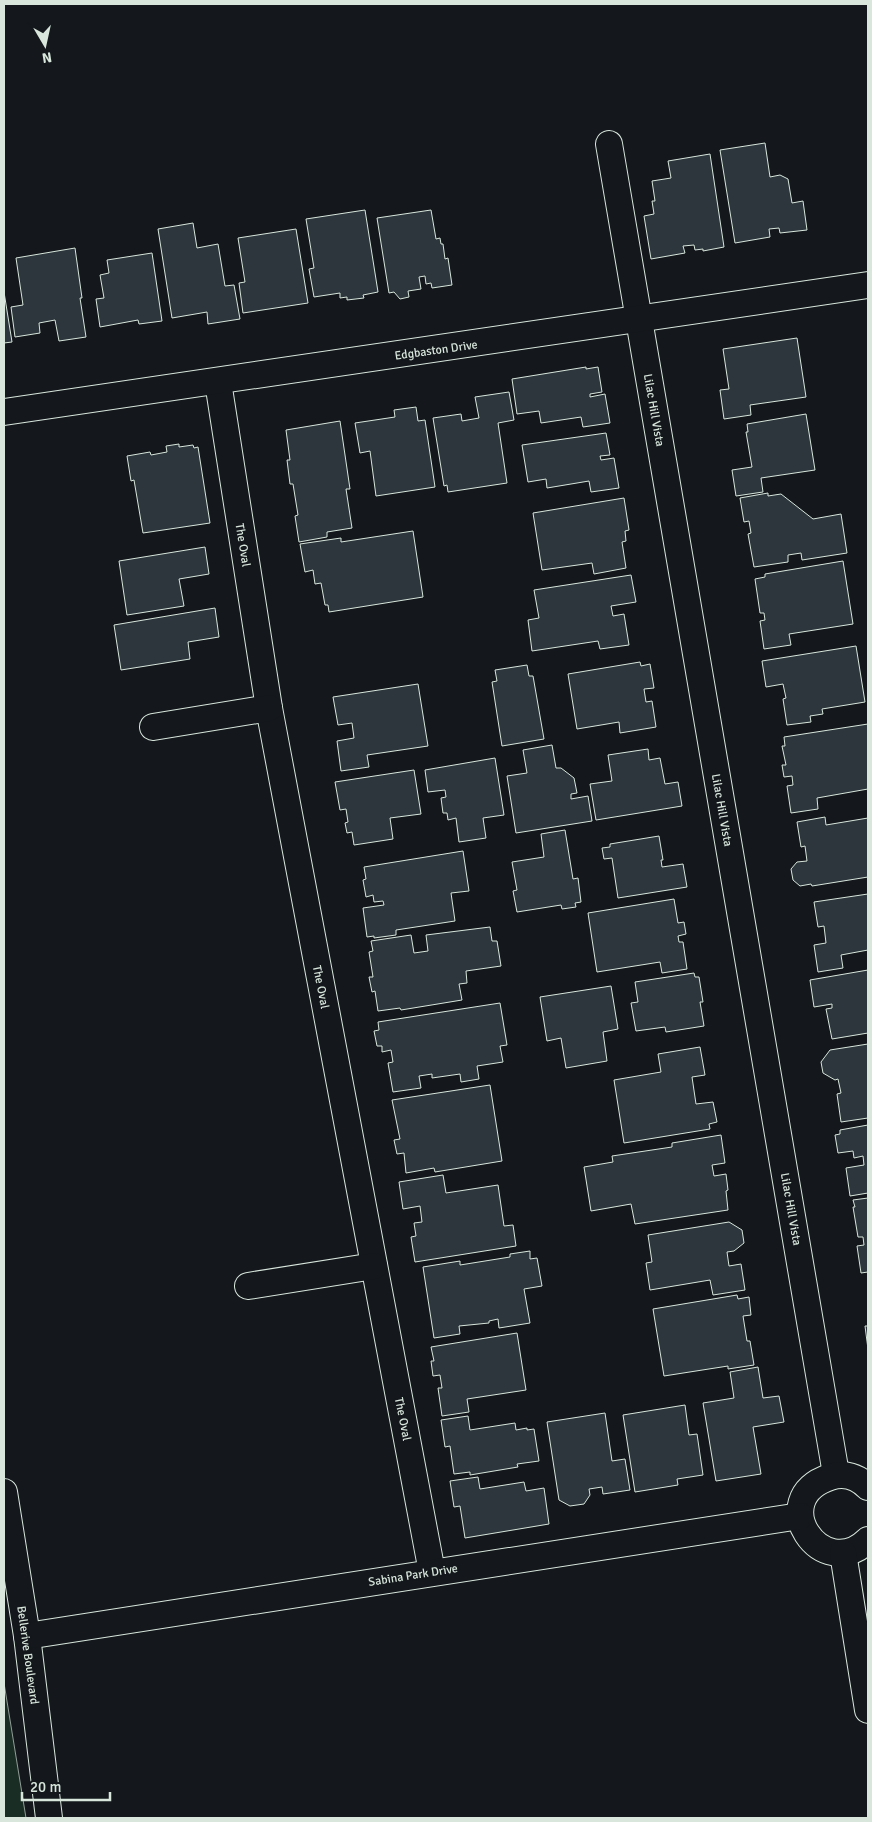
<svg xmlns="http://www.w3.org/2000/svg" width="872" height="1822" font-family="Signika,sans-serif">
<style>
.green{fill:#1a2d24;stroke:#939e99}
.building{fill:#2c363c;stroke:#d8e6dc}
.lines{fill:none;stroke-linecap:round;stroke-linejoin:round}
.minor-casing{stroke:#d8e6dc;stroke-width:28}
.minor{stroke:#14181c;stroke-width:26}
.labels{text-anchor:middle;stroke-width:4;stroke-linejoin:round;paint-order:stroke}
.street-label{font-size:12px;fill:#d8e6dc;stroke:#14181c}
</style>
<rect width="100%" height="100%" fill="#14181c"/>
<!-- green -->
<path class="green" d="M 4,1683 L 26,1818 L 4,1818 Z"/>
<!-- building -->
<g class="building">
<path d="M 765,143 L 770,177 L 780,175 L 788,179 L 792,203 L 803,201 L 807,230 L 780,233 L 779,228 L 769,229 L 770,237 L 735,243 L 720,150 Z"/>
<path d="M 710,154 L 724,247 L 703,251 L 703,249 L 695,250 L 694,245 L 683,246 L 685,253 L 651,259 L 644,216 L 654,214 L 652,201 L 655,201 L 652,181 L 671,178 L 668,161 Z"/>
<path d="M 365,210 L 378,292 L 363,295 L 364,298 L 347,300 L 347,297 L 340,298 L 340,293 L 314,297 L 309,269 L 314,268 L 306,219 Z"/>
<path d="M 431,210 L 436,239 L 440,238 L 441,244 L 443,244 L 445,259 L 448,258 L 452,285 L 432,288 L 431,283 L 426,284 L 425,276 L 419,277 L 421,289 L 408,291 L 409,297 L 400,299 L 394,292 L 389,293 L 377,218 Z"/>
<path d="M 193,223 L 197,248 L 218,244 L 225,286 L 234,285 L 240,319 L 208,324 L 207,312 L 172,318 L 158,229 Z"/>
<path d="M 296,229 L 308,303 L 243,313 L 239,283 L 245,282 L 238,238 Z"/>
<path d="M 75,248 L 82,298 L 80,298 L 86,337 L 59,341 L 55,320 L 39,323 L 40,333 L 15,337 L 11,307 L 23,305 L 16,258 Z"/>
<path d="M 152,253 L 162,321 L 139,324 L 138,320 L 100,327 L 96,299 L 104,298 L 100,275 L 109,273 L 107,260 Z"/>
<path d="M 4,292 L 12,342 L 4,343 Z"/>
<path d="M 797,338 L 806,397 L 750,405 L 751,415 L 724,419 L 720,390 L 729,389 L 723,349 Z"/>
<path d="M 586,367 L 586,369 L 598,367 L 602,392 L 590,394 L 590,397 L 605,394 L 610,423 L 583,427 L 581,417 L 541,423 L 539,411 L 517,414 L 512,379 Z"/>
<path d="M 509,392 L 514,420 L 498,423 L 507,483 L 448,492 L 447,485 L 444,486 L 433,418 L 461,414 L 462,421 L 479,418 L 475,397 Z"/>
<path d="M 416,407 L 418,421 L 425,420 L 435,487 L 376,496 L 370,451 L 360,453 L 355,423 L 395,417 L 394,410 Z"/>
<path d="M 806,414 L 815,470 L 761,478 L 763,492 L 736,496 L 732,470 L 752,467 L 746,432 L 748,432 L 747,424 Z"/>
<path d="M 340,421 L 350,489 L 346,489 L 352,528 L 327,532 L 327,537 L 299,542 L 295,516 L 298,515 L 293,484 L 290,484 L 287,460 L 290,460 L 286,430 Z"/>
<path d="M 606,433 L 610,455 L 600,456 L 601,460 L 614,458 L 619,488 L 591,492 L 589,481 L 547,488 L 546,479 L 528,482 L 522,445 Z"/>
<path d="M 179,444 L 179,447 L 193,445 L 194,448 L 198,447 L 210,523 L 143,533 L 134,480 L 131,481 L 127,456 L 150,452 L 151,455 L 167,452 L 166,446 Z"/>
<path d="M 768,493 L 768,496 L 781,494 L 813,519 L 841,514 L 847,553 L 802,560 L 801,553 L 788,555 L 788,562 L 754,567 L 748,534 L 751,533 L 749,521 L 744,522 L 740,498 Z"/>
<path d="M 624,498 L 629,530 L 625,531 L 626,541 L 622,542 L 626,568 L 594,574 L 592,563 L 542,570 L 533,513 Z"/>
<path d="M 413,531 L 423,597 L 329,612 L 328,605 L 325,605 L 321,583 L 315,584 L 313,570 L 305,572 L 300,544 L 341,538 L 341,542 Z"/>
<path d="M 205,547 L 209,574 L 179,579 L 184,606 L 127,615 L 119,561 Z"/>
<path d="M 843,561 L 853,624 L 789,634 L 791,645 L 764,649 L 760,621 L 765,620 L 764,613 L 760,613 L 755,579 L 765,577 L 765,574 Z"/>
<path d="M 631,575 L 636,602 L 611,606 L 613,616 L 624,614 L 629,645 L 600,649 L 598,641 L 532,651 L 528,620 L 539,618 L 534,590 Z"/>
<path d="M 215,608 L 219,637 L 188,642 L 190,659 L 121,670 L 114,625 Z"/>
<path d="M 856,646 L 865,702 L 822,709 L 823,714 L 810,716 L 811,722 L 787,725 L 783,699 L 786,698 L 783,684 L 766,687 L 762,661 Z"/>
<path d="M 640,662 L 641,666 L 650,664 L 654,688 L 644,689 L 646,702 L 652,701 L 656,727 L 620,733 L 619,722 L 577,729 L 568,674 Z"/>
<path d="M 527,665 L 529,676 L 533,676 L 544,739 L 502,746 L 492,682 L 497,681 L 495,670 Z"/>
<path d="M 418,684 L 428,746 L 367,755 L 369,767 L 341,771 L 337,741 L 354,738 L 352,723 L 338,725 L 333,697 Z"/>
<path d="M 868,724 L 868,789 L 817,798 L 818,809 L 791,813 L 787,786 L 793,785 L 792,776 L 784,777 L 782,765 L 786,765 L 782,746 L 785,746 L 784,737 Z"/>
<path d="M 552,745 L 556,768 L 561,768 L 574,778 L 577,793 L 571,794 L 571,799 L 588,796 L 592,821 L 516,833 L 507,776 L 527,773 L 523,750 Z"/>
<path d="M 648,749 L 649,760 L 660,758 L 665,784 L 678,782 L 682,806 L 596,820 L 590,784 L 612,781 L 608,755 Z"/>
<path d="M 495,758 L 504,815 L 483,818 L 486,838 L 459,842 L 456,818 L 448,820 L 447,813 L 443,813 L 441,798 L 446,797 L 445,790 L 428,792 L 425,770 Z"/>
<path d="M 414,770 L 421,814 L 390,818 L 393,839 L 354,845 L 352,832 L 347,833 L 345,823 L 348,822 L 346,809 L 340,810 L 335,782 Z"/>
<path d="M 825,817 L 826,825 L 868,818 L 868,877 L 812,886 L 811,884 L 800,886 L 793,880 L 791,869 L 797,862 L 807,861 L 805,846 L 801,847 L 797,822 Z"/>
<path d="M 565,830 L 573,879 L 578,878 L 581,902 L 575,903 L 576,907 L 562,909 L 561,905 L 517,912 L 513,891 L 517,890 L 512,862 L 544,857 L 541,834 Z"/>
<path d="M 659,836 L 663,860 L 661,860 L 662,867 L 683,864 L 687,887 L 618,898 L 612,858 L 604,859 L 602,848 L 610,847 L 610,844 Z"/>
<path d="M 463,851 L 469,891 L 451,893 L 455,921 L 396,930 L 396,935 L 374,938 L 374,936 L 367,937 L 363,908 L 384,905 L 383,901 L 374,902 L 373,895 L 366,897 L 363,880 L 366,879 L 364,867 Z"/>
<path d="M 868,894 L 868,950 L 841,955 L 843,968 L 818,972 L 814,945 L 826,943 L 824,926 L 818,927 L 814,902 Z"/>
<path d="M 674,899 L 678,923 L 684,922 L 686,934 L 678,936 L 679,942 L 683,942 L 687,969 L 662,973 L 660,962 L 597,972 L 588,913 Z"/>
<path d="M 490,927 L 492,941 L 497,941 L 501,966 L 466,971 L 467,983 L 459,984 L 462,1000 L 401,1010 L 400,1008 L 378,1011 L 375,991 L 372,992 L 369,977 L 373,977 L 369,952 L 373,951 L 371,941 L 411,935 L 414,953 L 428,951 L 426,935 Z"/>
<path d="M 868,970 L 868,1033 L 832,1039 L 826,1009 L 832,1008 L 832,1004 L 814,1007 L 810,980 Z"/>
<path d="M 694,973 L 695,977 L 699,977 L 703,1002 L 700,1002 L 704,1026 L 666,1032 L 665,1027 L 636,1031 L 631,1003 L 638,1002 L 635,982 Z"/>
<path d="M 611,986 L 618,1029 L 603,1032 L 607,1061 L 566,1068 L 561,1038 L 547,1041 L 540,997 Z"/>
<path d="M 500,1003 L 507,1045 L 500,1046 L 503,1062 L 477,1066 L 479,1079 L 461,1082 L 460,1074 L 432,1078 L 432,1074 L 419,1076 L 421,1088 L 393,1092 L 388,1063 L 393,1062 L 391,1050 L 382,1052 L 382,1046 L 377,1046 L 374,1031 L 379,1030 L 378,1022 Z"/>
<path d="M 868,1044 L 868,1118 L 841,1122 L 837,1094 L 841,1093 L 838,1079 L 835,1080 L 823,1073 L 821,1062 L 830,1050 Z"/>
<path d="M 700,1047 L 705,1075 L 692,1077 L 696,1104 L 713,1102 L 717,1122 L 709,1124 L 710,1129 L 624,1143 L 614,1080 L 661,1072 L 658,1054 Z"/>
<path d="M 490,1085 L 502,1161 L 435,1172 L 434,1168 L 406,1173 L 404,1153 L 397,1154 L 394,1140 L 400,1139 L 392,1100 Z"/>
<path d="M 868,1125 L 868,1193 L 850,1196 L 846,1168 L 864,1165 L 863,1156 L 854,1158 L 853,1151 L 838,1153 L 835,1135 L 840,1134 L 840,1130 Z"/>
<path d="M 721,1135 L 725,1163 L 712,1165 L 714,1176 L 726,1174 L 728,1190 L 726,1191 L 728,1210 L 635,1224 L 631,1204 L 591,1211 L 584,1167 L 613,1162 L 612,1156 L 672,1147 L 672,1143 Z"/>
<path d="M 443,1175 L 446,1193 L 498,1185 L 504,1226 L 513,1225 L 516,1246 L 415,1262 L 411,1237 L 416,1236 L 414,1223 L 422,1222 L 420,1206 L 403,1209 L 399,1182 Z"/>
<path d="M 868,1198 L 868,1272 L 861,1273 L 857,1246 L 864,1245 L 863,1237 L 858,1237 L 853,1207 L 855,1207 L 853,1200 Z"/>
<path d="M 729,1222 L 742,1230 L 744,1243 L 734,1251 L 727,1252 L 729,1266 L 741,1264 L 745,1290 L 713,1295 L 710,1280 L 650,1290 L 646,1263 L 652,1262 L 648,1235 Z"/>
<path d="M 530,1251 L 530,1259 L 537,1258 L 542,1286 L 524,1289 L 530,1323 L 499,1328 L 498,1319 L 489,1321 L 489,1323 L 459,1326 L 460,1334 L 434,1338 L 423,1267 L 460,1261 L 460,1265 L 510,1257 L 510,1254 Z"/>
<path d="M 737,1295 L 738,1299 L 749,1297 L 751,1315 L 743,1316 L 747,1341 L 750,1341 L 754,1365 L 728,1369 L 728,1366 L 664,1376 L 653,1309 Z"/>
<path d="M 865,1326 L 868,1326 L 868,1349 Z"/>
<path d="M 517,1333 L 526,1390 L 467,1399 L 469,1412 L 442,1416 L 438,1388 L 442,1388 L 440,1375 L 433,1376 L 431,1361 L 434,1361 L 431,1347 Z"/>
<path d="M 758,1367 L 763,1398 L 779,1396 L 784,1422 L 753,1427 L 761,1474 L 716,1481 L 703,1403 L 734,1398 L 730,1372 Z"/>
<path d="M 685,1405 L 689,1435 L 697,1434 L 703,1475 L 677,1479 L 678,1485 L 635,1492 L 623,1415 Z"/>
<path d="M 605,1413 L 612,1461 L 625,1459 L 630,1490 L 603,1494 L 602,1487 L 589,1489 L 590,1495 L 584,1504 L 570,1506 L 559,1500 L 547,1422 Z"/>
<path d="M 468,1416 L 470,1430 L 515,1423 L 516,1430 L 527,1428 L 527,1430 L 534,1429 L 539,1461 L 517,1464 L 518,1467 L 470,1475 L 470,1472 L 454,1474 L 450,1446 L 445,1447 L 441,1420 Z"/>
<path d="M 478,1477 L 480,1489 L 524,1482 L 526,1491 L 544,1488 L 549,1524 L 465,1538 L 460,1506 L 454,1507 L 450,1481 Z"/>
</g>
<g class="lines">
<!-- minor casing -->
<g class="minor-casing">
<g id="minor">
<path d="M 609,144 L 836,1474"/>
<path d="M 218,382 L 269,708 L 432,1572"/>
<path d="M 4,412 L 868,285"/>
<path d="M 153,727 L 269,708"/>
<path d="M 248,1286 L 374,1266"/>
<path d="M 868,1487 C 858,1477 844,1472 830,1477 C 764,1499 822,1585 868,1540"/>
<path d="M 4,1492 L 27,1636 L 49,1818"/>
<path d="M 843,1553 L 868,1710"/>
<path d="M 27,1636 L 800,1516"/>
</g>
</g>
<!-- minor -->
<use href="#minor" class="minor"/>
</g>
<g class="labels">
<!-- street labels -->
<g class="street-label">
<text transform="translate(436 350) rotate(-8)" y="4">Edgbaston Drive</text>
<text transform="translate(654 410) rotate(80)" y="4">Lilac Hill Vista</text>
<text transform="translate(243 545) rotate(81)" y="4">The Oval</text>
<text transform="translate(722 810) rotate(80)" y="4">Lilac Hill Vista</text>
<text transform="translate(321 987) rotate(79)" y="4">The Oval</text>
<text transform="translate(791 1209) rotate(80)" y="4">Lilac Hill Vista</text>
<text transform="translate(403 1419) rotate(79)" y="4">The Oval</text>
<text transform="translate(413 1575) rotate(-9)" y="4">Sabina Park Drive</text>
<text transform="translate(28 1655) rotate(82)" y="4">Bellerive Boulevard</text>
</g>
</g>
<!-- border -->
<rect width="872" height="1822" fill="none" stroke="#d8e6dc" stroke-width="10"/>
<!-- north arrow -->
<g transform="translate(45 45) rotate(171)" stroke="#14181c" stroke-width="4" paint-order="stroke">
<path d="M0-4L9 19L0 12L-9 19Z" fill="#d8e6dc"/>
<text y="-8" font-size="14" font-weight="bold" text-anchor="middle" fill="#d8e6dc">N</text>
</g>
<!-- scale -->
<path d="M22 1792v8h88v-8" fill="none" stroke="#d8e6dc" stroke-width="2.5"/>
<text x="30" y="1792" font-size="15" fill="#d8e6dc" stroke="#14181c" stroke-width="4" paint-order="stroke">20 m</text>
</svg>
